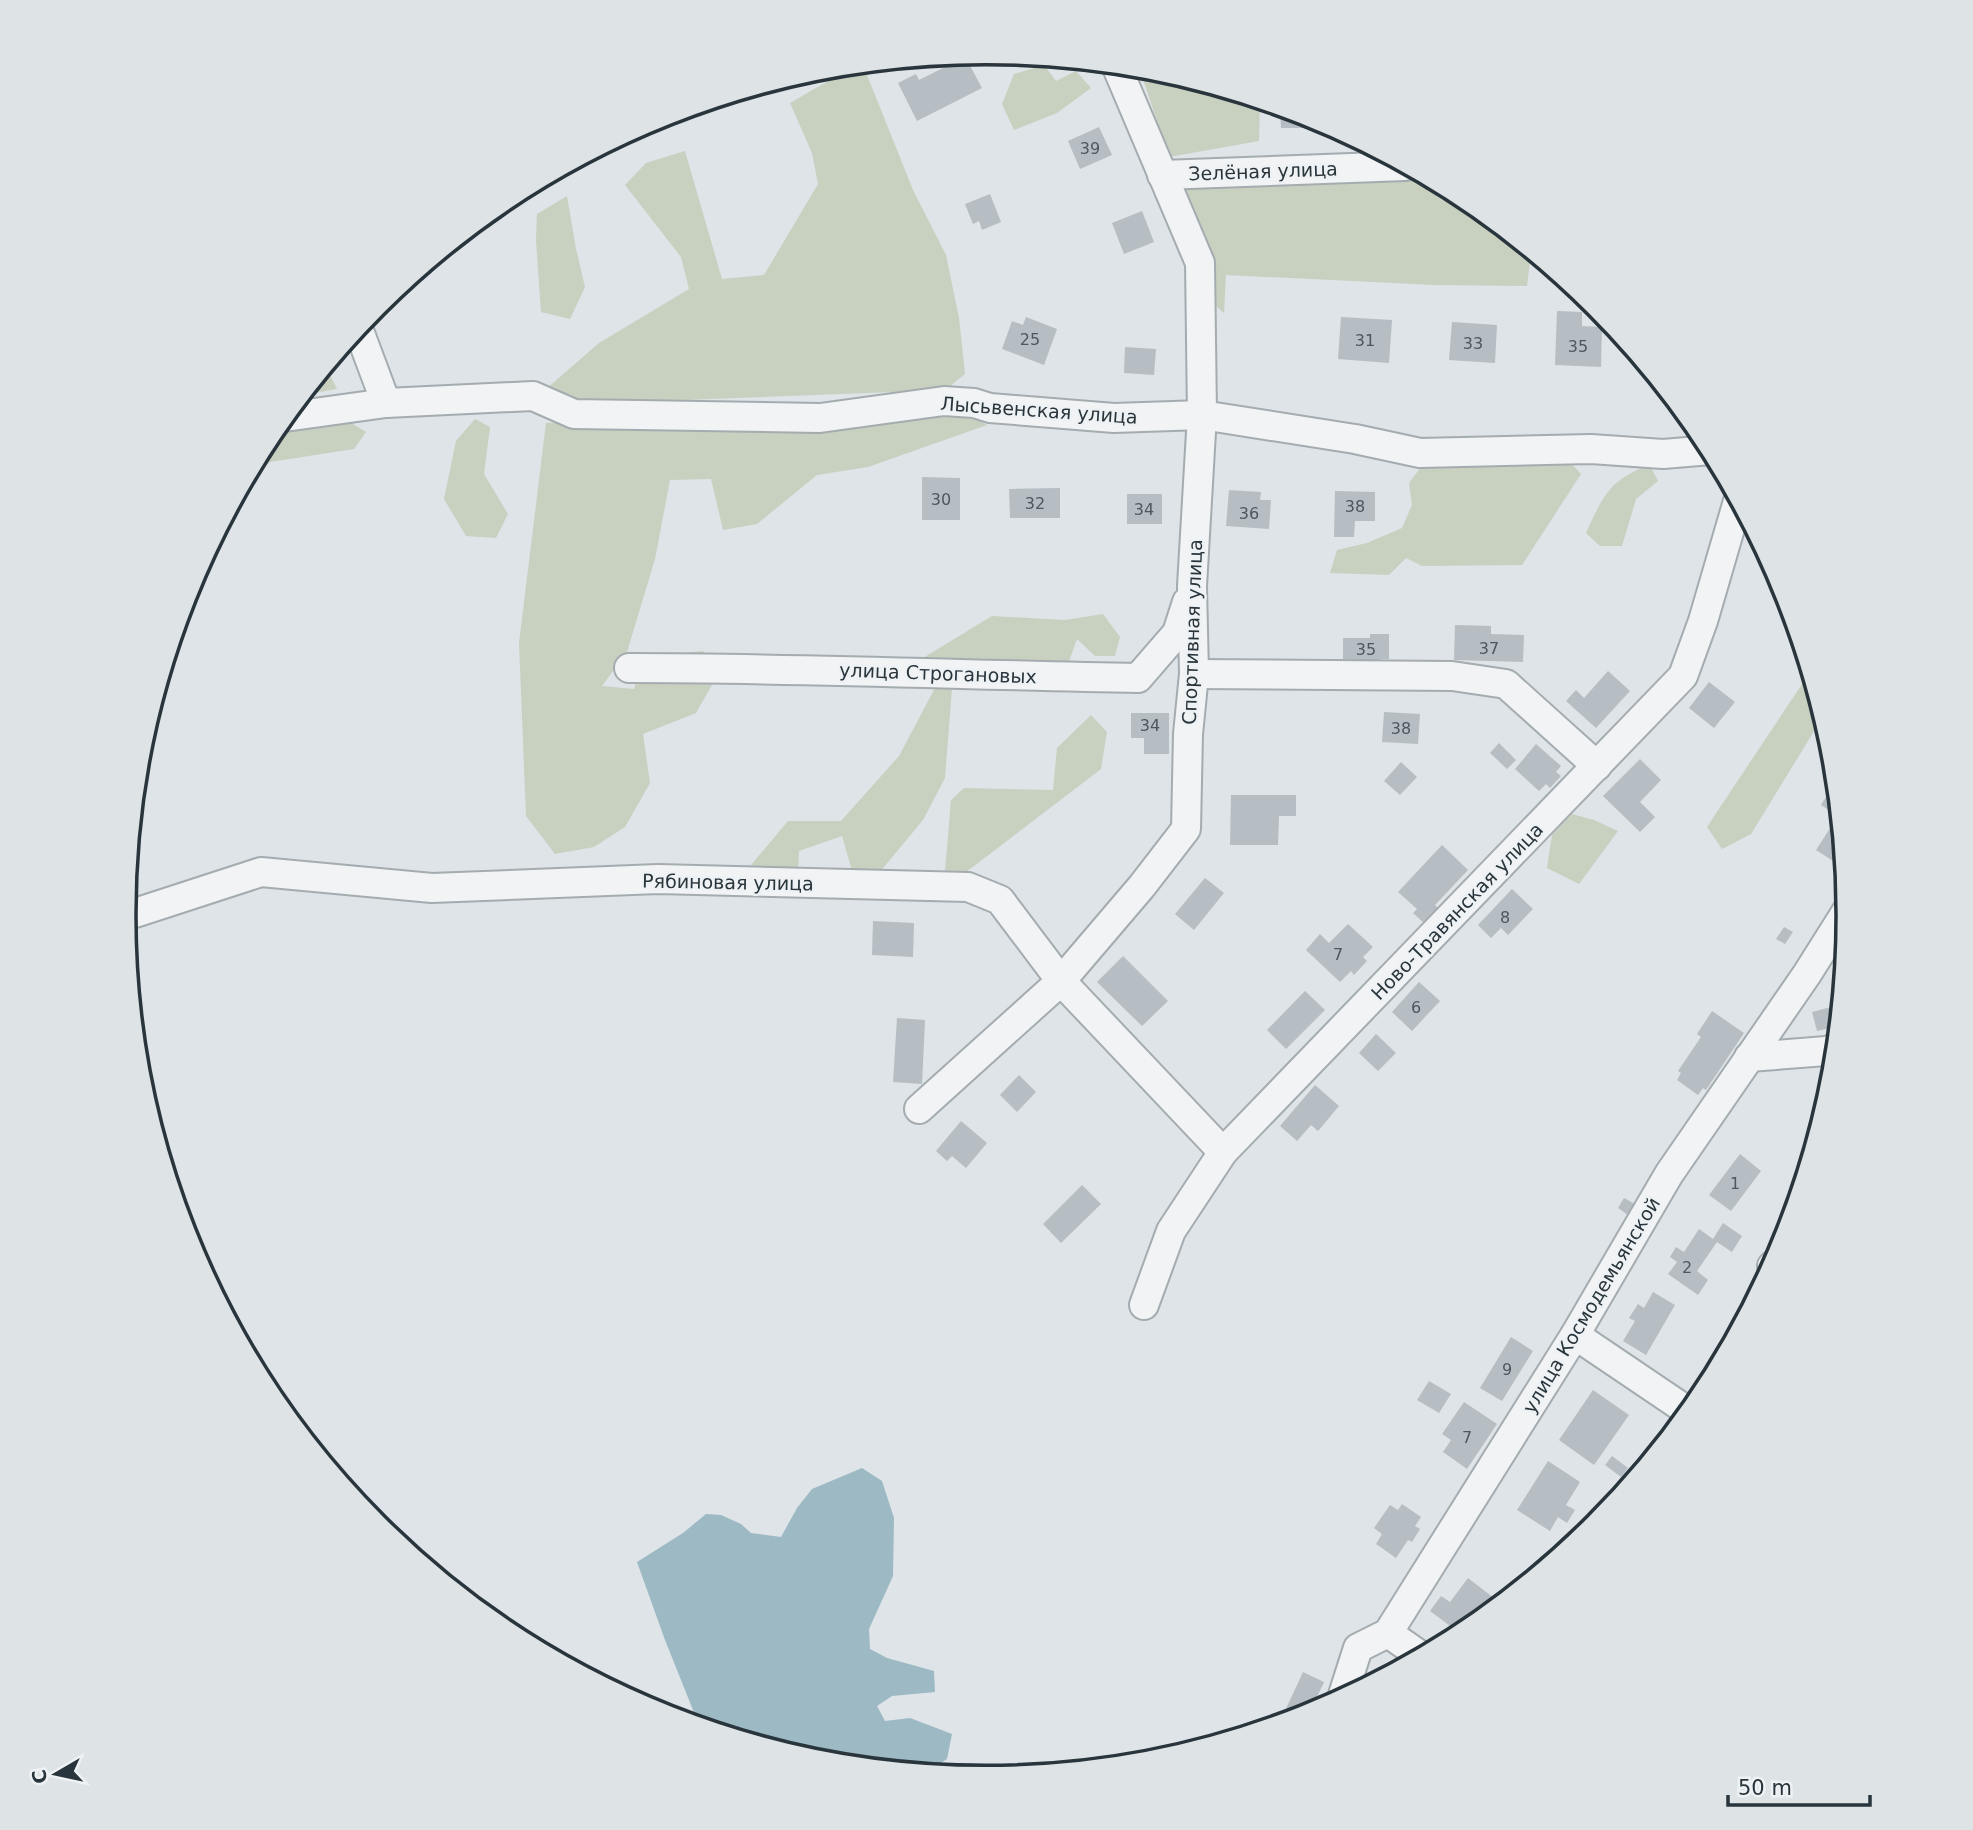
<svg xmlns="http://www.w3.org/2000/svg" width="1973" height="1830" font-family="'DejaVu Sans',sans-serif">
<style>
.green{fill:#c8d0c0}
.water{fill:#9cb9c4}
.building{fill:#b6bec3}
.lines{fill:none;stroke-linecap:round;stroke-linejoin:round}
.minor-casing{stroke:#a4acb0;stroke-width:32}
.minor{stroke:#f1f3f5;stroke-width:28}
.labels{text-anchor:middle;stroke-width:5;stroke-linejoin:round;paint-order:stroke}
.number-label{font-size:16px;fill:#4c575e}
.street-label{font-size:19px;fill:#29353c;stroke:#eef2f4}
.rim{fill:none;stroke:#29353c;stroke-width:3.5}
</style>
<rect width="100%" height="100%" fill="#dee4e7"/>
<!-- green -->
<g class="green">
<path d="M 856,65 L 863,65 L 913,190 L 946,255 L 959,318 L 965,374 L 945,390 L 578,404 L 545,390 L 599,343 L 689,289 L 681,257 L 625,185 L 646,163 L 685,151 L 722,279 L 764,275 L 818,184 L 812,153 L 790,103 Z"/>
<path d="M 1044,65 L 1056,81 L 1076,71 L 1091,88 L 1057,113 L 1014,130 L 1002,104 L 1014,74 Z"/>
<path d="M 1145,68 L 1155,69 L 1260,101 L 1259,141 L 1169,157 L 1140,70 Z"/>
<path d="M 1422,175 L 1466,198 L 1531,252 L 1527,286 L 1435,285 L 1226,275 L 1224,313 L 1211,302 L 1179,180 Z"/>
<path d="M 567,196 L 576,249 L 585,287 L 570,319 L 541,312 L 536,240 L 537,214 Z"/>
<path d="M 326,367 L 337,389 L 302,395 Z"/>
<path d="M 957,409 L 987,425 L 868,467 L 817,475 L 757,524 L 723,530 L 711,479 L 670,480 L 655,559 L 627,652 L 602,686 L 634,689 L 645,657 L 703,651 L 718,674 L 696,713 L 643,734 L 650,783 L 625,827 L 594,847 L 555,854 L 526,816 L 519,643 L 546,423 Z"/>
<path d="M 475,419 L 490,427 L 484,474 L 508,514 L 496,538 L 466,536 L 444,499 L 456,441 Z"/>
<path d="M 348,421 L 366,432 L 354,449 L 270,462 L 241,490 L 273,432 Z"/>
<path d="M 1428,458 L 1567,459 L 1581,474 L 1522,565 L 1422,566 L 1406,558 L 1389,575 L 1330,573 L 1337,550 L 1367,543 L 1402,528 L 1412,505 L 1409,483 Z"/>
<path d="M 1650,465 L 1658,481 L 1636,499 L 1622,546 L 1600,546 L 1586,533 C 1603,496 1610,479 1650,465 Z"/>
<path d="M 1103,614 L 1120,637 L 1115,656 L 1095,656 L 1077,639 L 1068,664 L 922,665 L 923,658 L 992,616 L 1065,620 Z"/>
<path d="M 1810,672 L 1833,751 L 1816,728 L 1751,834 L 1722,849 L 1707,827 Z"/>
<path d="M 935,688 L 952,688 L 945,778 L 923,820 L 874,879 L 853,874 L 842,836 L 799,851 L 798,873 L 751,865 L 788,821 L 841,821 L 899,756 Z"/>
<path d="M 1091,715 L 1107,732 L 1101,769 L 961,876 L 945,871 L 951,800 L 964,788 L 1053,790 L 1057,748 Z"/>
<path d="M 1572,814 L 1594,820 L 1618,831 L 1579,884 L 1547,868 L 1552,835 Z"/>
</g>
<!-- water -->
<path class="water" d="M 862,1468 L 882,1481 L 894,1518 L 893,1576 L 869,1629 L 870,1649 L 887,1658 L 934,1671 L 935,1692 L 892,1696 L 877,1706 L 885,1721 L 910,1718 L 952,1734 L 947,1759 L 926,1772 L 818,1761 L 699,1725 L 665,1640 L 637,1562 L 683,1533 L 706,1514 L 721,1515 L 741,1524 L 751,1533 L 781,1537 L 797,1508 L 812,1489 Z"/>
<!-- building -->
<g class="building">
<path d="M 967,60 L 982,88 L 917,121 L 898,83 L 916,74 L 919,80 L 951,64 L 953,67 Z"/>
<path d="M 1280,107 L 1317,118 L 1335,128 L 1281,128 Z"/>
<path d="M 1099,127 L 1112,155 L 1080,169 L 1068,141 Z"/>
<path d="M 990,194 L 1001,222 L 982,230 L 979,221 L 973,224 L 965,204 Z"/>
<path d="M 1142,211 L 1154,242 L 1124,254 L 1112,223 Z"/>
<path d="M 1557,311 L 1582,312 L 1582,326 L 1602,327 L 1601,367 L 1555,365 Z"/>
<path d="M 1026,317 L 1057,329 L 1044,365 L 1002,349 L 1012,321 L 1023,325 Z"/>
<path d="M 1341,317 L 1392,320 L 1389,363 L 1338,359 Z"/>
<path d="M 1452,322 L 1497,325 L 1495,363 L 1449,360 Z"/>
<path d="M 1125,347 L 1156,349 L 1154,375 L 1124,373 Z"/>
<path d="M 922,477 L 960,478 L 960,520 L 922,520 Z"/>
<path d="M 1060,488 L 1060,518 L 1010,518 L 1009,489 Z"/>
<path d="M 1229,490 L 1261,492 L 1260,500 L 1271,500 L 1269,529 L 1226,526 Z"/>
<path d="M 1335,491 L 1375,492 L 1375,521 L 1355,521 L 1354,537 L 1334,537 Z"/>
<rect x="1127" y="494" width="35" height="30"/>
<path d="M 1455,625 L 1491,626 L 1491,634 L 1524,635 L 1523,662 L 1454,660 Z"/>
<path d="M 1370,634 L 1389,634 L 1389,659 L 1380,659 L 1380,665 L 1352,665 L 1352,659 L 1343,659 L 1343,638 L 1370,638 Z"/>
<path d="M 1608,671 L 1630,691 L 1596,728 L 1566,701 L 1576,690 L 1584,698 Z"/>
<path d="M 1709,682 L 1735,702 L 1714,728 L 1689,708 Z"/>
<path d="M 1384,712 L 1420,714 L 1418,744 L 1382,742 Z"/>
<path d="M 1131,713 L 1169,713 L 1169,754 L 1144,754 L 1144,738 L 1131,738 Z"/>
<path d="M 1499,743 L 1516,760 L 1507,769 L 1490,753 Z"/>
<path d="M 1536,744 L 1561,766 L 1556,772 L 1561,776 L 1550,788 L 1546,784 L 1539,791 L 1515,769 Z"/>
<path d="M 1640,759 L 1661,780 L 1640,802 L 1655,817 L 1640,832 L 1603,796 Z"/>
<path d="M 1401,762 L 1417,777 L 1400,795 L 1384,781 Z"/>
<path d="M 1829,792 L 1837,797 L 1844,862 L 1841,866 L 1816,850 L 1838,816 L 1821,805 Z"/>
<path d="M 1231,795 L 1296,795 L 1296,816 L 1279,816 L 1278,845 L 1230,845 Z"/>
<path d="M 1442,845 L 1468,870 L 1435,905 L 1439,909 L 1425,924 L 1413,913 L 1417,909 L 1398,892 Z"/>
<path d="M 1205,878 L 1224,893 L 1194,930 L 1175,914 Z"/>
<path d="M 1512,889 L 1533,909 L 1508,935 L 1501,928 L 1491,938 L 1478,925 Z"/>
<path d="M 873,921 L 914,923 L 913,957 L 872,955 Z"/>
<path d="M 1348,924 L 1373,947 L 1363,957 L 1367,961 L 1354,975 L 1351,971 L 1340,982 L 1306,950 L 1320,934 L 1329,943 Z"/>
<path d="M 1784,927 L 1793,932 L 1785,944 L 1776,939 Z"/>
<path d="M 1123,956 L 1168,1001 L 1142,1026 L 1097,982 Z"/>
<path d="M 1419,982 L 1440,1001 L 1412,1031 L 1392,1012 Z"/>
<path d="M 1305,991 L 1325,1010 L 1286,1049 L 1267,1030 Z"/>
<path d="M 1839,1005 L 1838,1026 L 1817,1031 L 1812,1012 Z"/>
<path d="M 1712,1011 L 1744,1033 L 1706,1090 L 1703,1088 L 1698,1095 L 1677,1080 L 1681,1073 L 1678,1071 L 1701,1037 L 1697,1034 Z"/>
<path d="M 897,1018 L 925,1020 L 922,1084 L 893,1082 Z"/>
<path d="M 1376,1034 L 1396,1053 L 1378,1071 L 1359,1053 Z"/>
<path d="M 1019,1075 L 1036,1092 L 1017,1112 L 1000,1095 Z"/>
<path d="M 1315,1085 L 1339,1106 L 1318,1131 L 1311,1125 L 1297,1141 L 1280,1126 Z"/>
<path d="M 961,1121 L 987,1143 L 966,1168 L 952,1156 L 947,1161 L 936,1151 Z"/>
<path d="M 1740,1154 L 1761,1171 L 1731,1211 L 1709,1195 Z"/>
<path d="M 1082,1185 L 1101,1204 L 1061,1243 L 1043,1224 Z"/>
<path d="M 1624,1198 L 1635,1204 L 1628,1215 L 1618,1208 Z"/>
<path d="M 1723,1223 L 1742,1236 L 1732,1252 L 1717,1242 L 1697,1271 L 1708,1280 L 1698,1295 L 1668,1274 L 1677,1262 L 1670,1257 L 1676,1247 L 1684,1252 L 1699,1229 L 1713,1239 Z"/>
<path d="M 1653,1292 L 1675,1305 L 1646,1355 L 1623,1341 L 1635,1321 L 1629,1318 L 1638,1304 L 1644,1308 Z"/>
<path d="M 1511,1337 L 1533,1351 L 1502,1401 L 1480,1388 Z"/>
<path d="M 1722,1338 L 1731,1343 L 1708,1385 L 1697,1378 Z"/>
<path d="M 1429,1381 L 1451,1394 L 1439,1413 L 1417,1400 Z"/>
<path d="M 1593,1390 L 1629,1415 L 1594,1465 L 1559,1440 Z"/>
<path d="M 1464,1402 L 1497,1424 L 1467,1469 L 1443,1452 L 1451,1440 L 1442,1434 Z"/>
<path d="M 1612,1456 L 1628,1468 L 1621,1477 L 1605,1465 Z"/>
<path d="M 1548,1461 L 1580,1482 L 1566,1505 L 1575,1510 L 1567,1523 L 1558,1517 L 1550,1531 L 1517,1510 Z"/>
<path d="M 1402,1504 L 1421,1517 L 1415,1526 L 1420,1529 L 1412,1542 L 1408,1540 L 1396,1558 L 1376,1544 L 1382,1534 L 1374,1528 L 1390,1505 L 1398,1510 Z"/>
<path d="M 1468,1578 L 1499,1602 L 1472,1627 L 1468,1624 L 1461,1634 L 1430,1611 L 1441,1596 L 1450,1602 Z"/>
<path d="M 1303,1672 L 1324,1682 L 1309,1714 L 1296,1718 L 1284,1713 Z"/>
<path d="M 1276,1714 L 1288,1721 L 1269,1726 Z"/>
</g>
<g class="lines">
<!-- minor casing -->
<g class="minor-casing">
<g id="minor">
<path d="M 1162,175 L 1405,166"/>
<path d="M 358,328 L 386,403"/>
<path d="M 285,417 L 386,403 L 533,396 L 574,414 L 820,418 L 944,401 L 974,403 L 990,408 L 1114,418 L 1202,415 L 1355,439 L 1420,453 L 1591,449 L 1663,454 L 1711,450"/>
<path d="M 629,668 C 799,668 968,675 1138,678 L 1177,633 L 1187,602"/>
<path d="M 1194,674 L 1452,676 L 1506,684 L 1597,766"/>
<path d="M 124,912 L 135,913 L 261,872 L 432,888 L 658,879 L 968,887 L 1000,900 L 1061,981 L 1223,1152"/>
<path d="M 1749,1057 L 1826,1051 L 1836,1048"/>
<path d="M 919,1109 L 1061,981 L 1142,886 L 1186,829 L 1188,734 L 1194,674 L 1192,586 L 1202,415 L 1200,263 L 1116,65"/>
<path d="M 1772,1266 L 1773,1265"/>
<path d="M 1144,1305 L 1171,1231 L 1223,1152 L 1683,676 L 1703,621 L 1738,501"/>
<path d="M 1575,1335 L 1689,1412"/>
<path d="M 1388,1633 L 1421,1656"/>
<path d="M 1342,1698 L 1358,1648 L 1388,1633 L 1575,1335 L 1669,1174 L 1807,974 L 1848,909"/>
</g>
</g>
<!-- minor -->
<use href="#minor" class="minor"/>
</g>
<g class="labels">
<!-- number labels -->
<g class="number-label">
<text x="1090" y="154">39</text>
<text x="1030" y="345">25</text>
<text x="1365" y="346">31</text>
<text x="1473" y="349">33</text>
<text x="1578" y="352">35</text>
<text x="941" y="505">30</text>
<text x="1035" y="509">32</text>
<text x="1355" y="512">38</text>
<text x="1144" y="515">34</text>
<text x="1249" y="519">36</text>
<text x="1489" y="654">37</text>
<text x="1366" y="655">35</text>
<text x="1150" y="731">34</text>
<text x="1401" y="734">38</text>
<text x="1505" y="923">8</text>
<text x="1338" y="960">7</text>
<text x="1416" y="1013">6</text>
<text x="1735" y="1189">1</text>
<text x="1687" y="1273">2</text>
<text x="1507" y="1375">9</text>
<text x="1467" y="1443">7</text>
</g>
<!-- street labels -->
<g class="street-label">
<text transform="translate(1263 171) rotate(-2)" y="7">Зелёная улица</text>
<text transform="translate(1039 410) rotate(4)" y="7">Лысьвенская улица</text>
<text transform="translate(1192 632) rotate(-88)" y="7">Спортивная улица</text>
<text transform="translate(938 673) rotate(2)" y="7">улица Строгановых</text>
<text transform="translate(728 882) rotate(1)" y="7">Рябиновая улица</text>
<text transform="translate(1457 911) rotate(-46)" y="7">Ново-Травянская улица</text>
<text transform="translate(1591 1305) rotate(-59)" y="7">улица Космодемьянской</text>
</g>
</g>
<!-- crop -->
<path d="M0 0H1973V1830H0ZM136 915a850 850 0 1 1 1700 0a850 850 0 1 1-1700 0Z" fill="#dee3e5" fill-rule="evenodd"/>
<path class="rim" d="M136 915a850 850 0 1 1 1700 0a850 850 0 1 1-1700 0Z"/>
<!-- north arrow -->
<g transform="translate(56 1774) rotate(261)" stroke="#eef2f4" stroke-width="5" paint-order="stroke">
<path d="M0-5L12 26L0 18L-12 26Z" fill="#29353c"/>
<text y="-10" font-size="19" font-weight="bold" text-anchor="middle" fill="#29353c">С</text>
</g>
<!-- scale -->
<path d="M1728 1795v10h142v-10" fill="none" stroke="#29353c" stroke-width="3.5"/>
<text x="1738" y="1795" font-size="21" fill="#29353c" stroke="#eef2f4" stroke-width="5" paint-order="stroke">50 m</text>
</svg>
